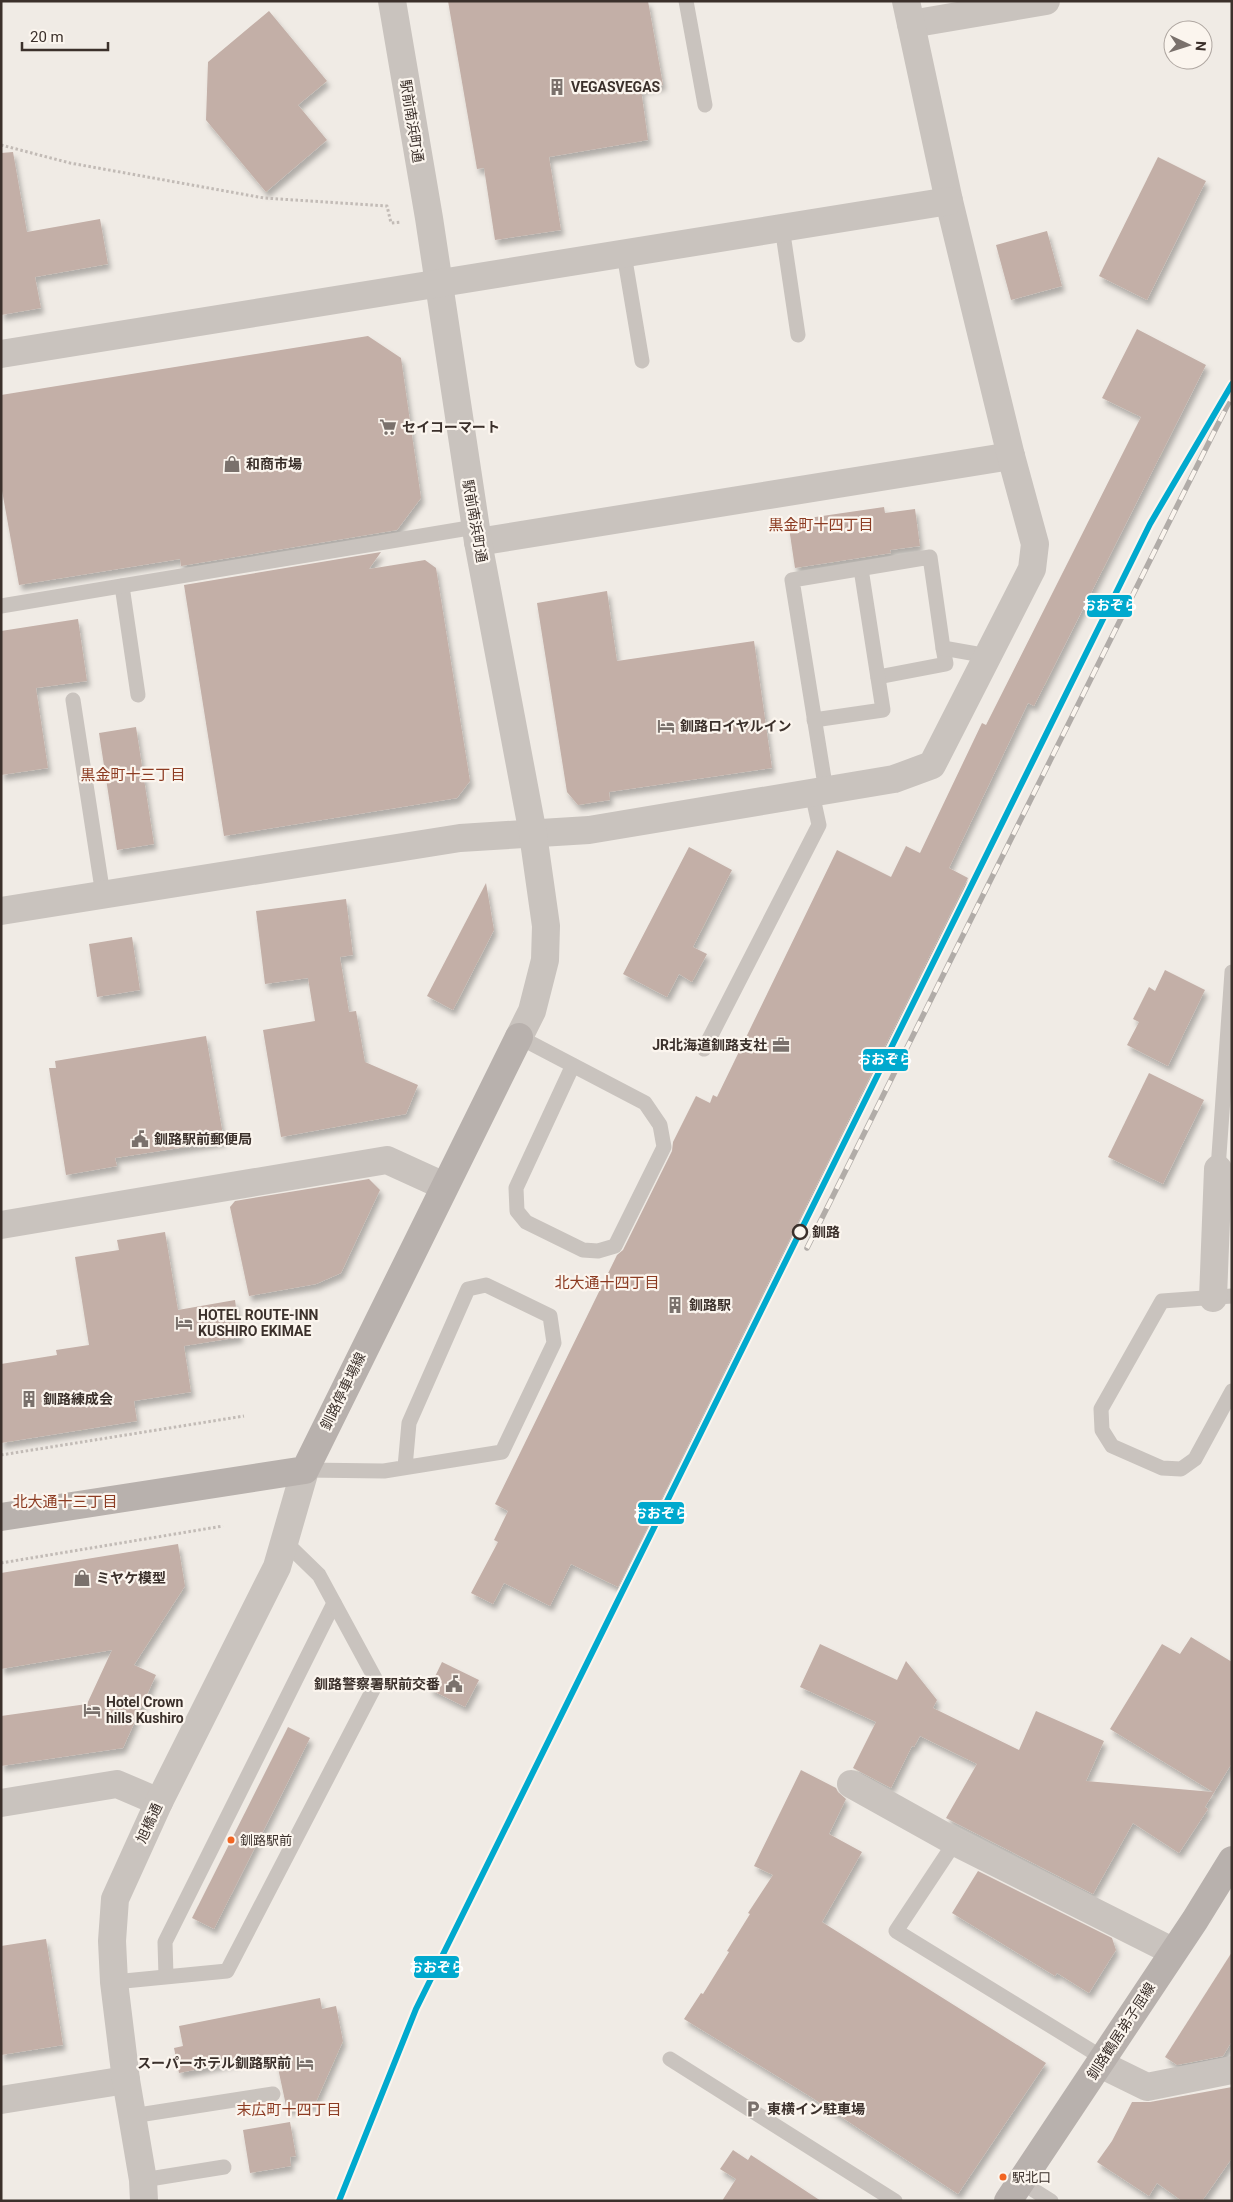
<svg xmlns="http://www.w3.org/2000/svg" width="1233" height="2202" font-family="Roboto,'Noto Sans JP',sans-serif">
<style>
.building{fill:#c3afa7;filter:url(#shadow)}
.lines{fill:none;stroke-linecap:round;stroke-linejoin:round}
.path{stroke:#c2bbb6;stroke-width:3;stroke-dasharray:2.5 2.5;stroke-linecap:butt}
.service{stroke:#c9c3be;stroke-width:15}
.minor{stroke:#c9c3be;stroke-width:28}
.tertiary{stroke:#c9c3be;stroke-width:28}
.primary{stroke:#b8b1ad;stroke-width:28}
.rail-casing{stroke:#b1aca8;stroke-width:5.5}
.rail{stroke:#fbf5ee;stroke-width:4;stroke-dasharray:11;stroke-linecap:butt}
.rail-1-casing{stroke:#fbf5ee;stroke-width:10}
.rail-1{stroke:#00a9ce;stroke-width:6}
.stop-dot{fill:#fbf5ee;stroke:#3b302b;stroke-width:2.5}
.bus-dot{fill:#f26522;stroke:#fbf5ee;stroke-width:2}
.labels{text-anchor:middle;stroke-width:4.5;stroke-linejoin:round;paint-order:stroke}
.bus-label{font-size:13px;fill:#3b302b;stroke:#fbf5ee;text-anchor:start}
.poi-label{font-size:14px;font-weight:bold;fill:#3b302b;stroke:#fbf5ee;text-anchor:start}
.street-label{font-size:14px;fill:#3b302b;stroke:#fbf5ee}
.stop-label{font-size:14px;font-weight:bold;fill:#3b302b;stroke:#fbf5ee;text-anchor:start}
.neighbourhood-label{font-size:15px;fill:#8c3b22;stroke:#fbf5ee}
.line-badge{stroke:#fbf5ee;stroke-width:2}
.badge-label{font-size:14px;text-anchor:middle;font-weight:bold;fill:#fff}
</style>
<defs>
<filter id="shadow"><feDropShadow dx="3" dy="5.5" stdDeviation="2.5" flood-color="#0004"/></filter>
</defs>
<rect width="100%" height="100%" fill="#f0ebe5"/>
<!-- building -->
<g class="building">
<path d="M 448,1 L 648,1 L 663,85 L 641,89 L 648,140 L 549,157 L 561,230 L 495,240 L 484,168 L 477,169 Z"/>
<path d="M 269,11 L 327,81 L 298,105 L 327,140 L 266,192 L 206,120 L 208,62 Z"/>
<path d="M 13,152 L 27,232 L 100,219 L 108,264 L 35,277 L 41,308 L 1,315 L 1,153 Z"/>
<path d="M 1158,157 L 1206,181 L 1147,300 L 1099,276 Z"/>
<path d="M 1047,231 L 1062,286 L 1011,300 L 996,245 Z"/>
<path d="M 1137,329 L 1206,365 L 1034,706 L 1028,703 L 949,868 L 968,878 L 618,1587 L 571,1564 L 550,1606 L 504,1583 L 493,1604 L 471,1593 L 498,1542 L 494,1540 L 508,1511 L 495,1504 L 617,1255 L 623,1250 L 672,1151 L 673,1142 L 696,1096 L 710,1103 L 713,1095 L 717,1097 L 837,850 L 891,877 L 906,846 L 920,853 L 982,723 L 986,725 L 1141,417 L 1102,398 Z"/>
<path d="M 368,336 L 401,358 L 421,498 L 397,530 L 181,566 L 180,559 L 19,585 L 1,485 L 1,395 Z"/>
<path d="M 884,507 L 885,513 L 915,509 L 920,546 L 890,550 L 891,553 L 795,568 L 788,521 Z"/>
<path d="M 381,552 L 369,569 L 425,560 L 436,568 L 470,781 L 457,798 L 224,836 L 184,585 Z"/>
<path d="M 607,591 L 617,661 L 754,641 L 772,768 L 609,792 L 610,800 L 578,805 L 567,792 L 537,603 Z"/>
<path d="M 78,619 L 87,681 L 36,688 L 48,768 L 1,775 L 1,631 Z"/>
<path d="M 136,727 L 154,844 L 117,850 L 99,733 Z"/>
<path d="M 689,847 L 732,870 L 693,947 L 707,954 L 692,982 L 679,974 L 667,997 L 623,974 Z"/>
<path d="M 486,883 L 494,930 L 453,1010 L 427,996 Z"/>
<path d="M 346,899 L 353,955 L 340,957 L 349,1012 L 356,1011 L 365,1062 L 418,1085 L 406,1114 L 281,1137 L 263,1030 L 315,1021 L 308,978 L 265,984 L 256,911 Z"/>
<path d="M 132,937 L 140,990 L 97,997 L 89,944 Z"/>
<path d="M 1165,970 L 1205,990 L 1168,1066 L 1127,1045 L 1139,1022 L 1133,1019 L 1149,987 L 1155,991 Z"/>
<path d="M 206,1036 L 224,1141 L 115,1158 L 117,1166 L 66,1175 L 49,1068 L 56,1068 L 55,1061 Z"/>
<path d="M 1149,1073 L 1204,1100 L 1163,1184 L 1108,1157 Z"/>
<path d="M 369,1179 L 380,1190 L 341,1273 L 316,1284 L 249,1296 L 230,1207 L 235,1201 Z"/>
<path d="M 165,1232 L 178,1310 L 235,1300 L 240,1337 L 184,1346 L 191,1392 L 134,1401 L 137,1421 L 1,1443 L 1,1364 L 57,1355 L 56,1350 L 89,1345 L 75,1257 L 119,1250 L 117,1240 Z"/>
<path d="M 178,1544 L 185,1586 L 134,1665 L 156,1675 L 123,1748 L 1,1766 L 1,1716 L 87,1704 L 112,1650 L 1,1669 L 1,1573 Z"/>
<path d="M 1191,1637 L 1232,1662 L 1232,1763 L 1205,1807 L 1208,1809 L 1179,1853 L 1133,1823 L 1093,1894 L 946,1818 L 977,1764 L 920,1736 L 914,1747 L 912,1746 L 891,1788 L 853,1768 L 876,1722 L 800,1687 L 820,1644 L 897,1680 L 906,1661 L 937,1700 L 933,1708 L 1019,1750 L 1036,1711 L 1104,1741 L 1086,1781 L 1213,1792 L 1110,1729 L 1162,1644 L 1180,1654 Z"/>
<path d="M 442,1662 L 479,1680 L 465,1707 L 429,1689 Z"/>
<path d="M 288,1727 L 310,1738 L 214,1929 L 192,1918 Z"/>
<path d="M 801,1770 L 836,1788 L 838,1792 L 846,1799 L 829,1834 L 862,1852 L 822,1922 L 1046,2063 L 958,2194 L 811,2097 L 684,2019 L 701,1993 L 703,1994 L 729,1952 L 727,1951 L 750,1914 L 748,1913 L 773,1875 L 754,1866 Z"/>
<path d="M 978,1871 L 1112,1938 L 1116,1950 L 1089,1993 L 1057,1973 L 1055,1976 L 952,1913 Z"/>
<path d="M 46,1939 L 63,2045 L 1,2055 L 1,1946 Z"/>
<path d="M 1232,1952 L 1232,2041 L 1223,2056 L 1177,2065 L 1165,2057 Z"/>
<path d="M 320,1998 L 322,2009 L 336,2006 L 343,2041 L 315,2104 L 287,2110 L 275,2054 L 179,2073 L 174,2048 L 183,2046 L 179,2026 Z"/>
<path d="M 1232,2087 L 1232,2158 L 1202,2201 L 1182,2201 L 1157,2183 L 1149,2196 L 1097,2162 L 1112,2141 L 1132,2102 L 1150,2102 Z"/>
<path d="M 290,2122 L 296,2156 L 290,2157 L 291,2166 L 250,2173 L 243,2130 Z"/>
<path d="M 733,2150 L 748,2160 L 751,2155 L 821,2201 L 722,2201 L 736,2179 L 720,2169 Z"/>
</g>
<g class="lines">
<!-- path -->
<g class="path">
<path d="M 1,145 L 70,163 L 264,198 L 387,206 L 391,223 L 401,222"/>
<path d="M 1,1455 L 244,1416"/>
<path d="M 1,1563 L 223,1526"/>
</g>
<!-- service -->
<g class="service">
<path d="M 686,1 L 705,105"/>
<path d="M 782,227 L 798,335"/>
<path d="M 624,254 L 642,361"/>
<path d="M 122,586 L 138,695"/>
<path d="M 1,606 L 475,527"/>
<path d="M 878,677 L 946,664 L 943,648"/>
<path d="M 73,700 L 103,895"/>
<path d="M 814,720 L 883,710 L 861,569"/>
<path d="M 826,791 L 792,580 L 930,557 L 943,648 L 988,656"/>
<path d="M 519,1037 L 645,1103 L 660,1125 L 664,1147 L 615,1246 L 598,1251 L 583,1250 L 526,1222 L 517,1211 L 516,1188 L 573,1065"/>
<path d="M 704,1049 L 819,825 L 812,793"/>
<path d="M 1218,1169 L 1232,972"/>
<path d="M 1232,1296 L 1162,1301 L 1101,1409 L 1102,1430 L 1112,1446 L 1162,1468 L 1181,1469 L 1195,1459 L 1232,1391"/>
<path d="M 305,1470 L 384,1471 L 502,1452 L 554,1343 L 550,1316 L 486,1285 L 468,1289 L 409,1423 L 405,1467"/>
<path d="M 955,1842 L 896,1931 L 1103,2058"/>
<path d="M 166,1976 L 165,1942 L 334,1603"/>
<path d="M 114,1982 L 227,1971 L 377,1682 L 319,1575 L 284,1541"/>
<path d="M 670,2059 L 895,2201"/>
<path d="M 132,2116 L 273,2094"/>
<path d="M 143,2180 L 224,2167"/>
<path d="M 1021,2182 L 1051,2201"/>
</g>
<!-- minor -->
<g class="minor">
<path d="M 911,24 L 1046,1"/>
<path d="M 478,542 L 1011,456"/>
<path d="M 1,911 L 460,838 L 589,830 L 894,779 L 932,765 L 1032,569 L 1035,544 L 1011,456 L 949,201 L 906,1"/>
<path d="M 1,1225 L 387,1160 L 444,1186"/>
<path d="M 1213,1298 L 1218,1169"/>
<path d="M 851,1784 L 955,1842 L 1172,1951"/>
<path d="M 1,1803 L 117,1784 L 159,1802"/>
<path d="M 1100,2064 L 1147,2087 L 1232,2070"/>
<path d="M 1,2100 L 126,2080"/>
</g>
<!-- tertiary -->
<g class="tertiary">
<path d="M 392,1 L 429,218 L 478,542 L 533,834 L 546,926 L 545,960 L 532,1011 L 519,1037"/>
<path d="M 1,354 L 949,201"/>
<path d="M 144,2201 L 143,2180 L 126,2080 L 114,1982 L 112,1941 L 115,1899 L 159,1802 L 277,1567 L 305,1470"/>
</g>
<!-- primary -->
<g class="primary">
<path d="M 1,1517 L 305,1470 L 519,1037"/>
<path d="M 1008,2201 L 1195,1920 L 1232,1860"/>
</g>
<!-- rail casing -->
<g class="rail-casing">
<path id="rail" d="M 807,1248 L 1232,396"/>
</g>
<!-- rail -->
<use href="#rail" class="rail"/>
<!-- rail-1 casing -->
<g class="rail-1-casing">
<path id="rail-1" d="M 339,2201 L 416,2009 L 1150,524 L 1232,384"/>
</g>
<!-- rail-1 -->
<use href="#rail-1" class="rail-1"/>
</g>
<!-- icons -->
<defs>
<g id="building-bare" transform="scale(1.35)"><path d="M-4-6H4V6H1V3H-1V6H-4ZM-2.5-4.3h1.7v1.8h-1.7ZM.8-4.3h1.7v1.8H.8ZM-2.5-1h1.7V.8h-1.7ZM.8-1h1.7V.8H.8Z" fill="#7a716c" stroke="#fbf5ee" stroke-width="2.5" paint-order="stroke"/></g>
<g id="supermarket-bare" transform="scale(1.35)"><path d="M-6-5.5h2.5l.6 2H6L4.5 2H-2.5L-4.4-4H-6ZM-1.5 3.2a1.3 1.3 0 1 0 .1 0ZM3 3.2a1.3 1.3 0 1 0 .1 0Z" fill="#7a716c" stroke="#fbf5ee" stroke-width="2.5" paint-order="stroke"/></g>
<g id="shop-bare" transform="scale(1.35)"><path d="M-5-2.5h2.3a2.7 3.5 0 0 1 5.4 0H5L5.5 6h-11ZM-1.5-2.5h3a1.5 2.3 0 0 0-3 0Z" fill="#7a716c" stroke="#fbf5ee" stroke-width="2.5" paint-order="stroke"/></g>
<g id="hotel-bare" transform="scale(1.35)"><path d="M-6-4.5h1.5V1H6V5H4.5V3h-9V5H-6ZM-4 0a1.8 1.8 0 1 1 3.6 0ZM.5 0V-2.5h3Q6-2.5 6 0Z" fill="#7a716c" stroke="#fbf5ee" stroke-width="2.5" paint-order="stroke"/></g>
<g id="office-bare" transform="scale(1.35)"><path d="M-6-3h4V-5.5h4V-3h4V5H-6ZM-1-4.5V-3h2v-1.5ZM-6 0V1H6V0Z" fill="#7a716c" stroke="#fbf5ee" stroke-width="2.5" paint-order="stroke"/></g>
<g id="civic-bare" transform="scale(1.35)"><path d="M-.6-6.5H3V-4.5H.6V-3L4-1V1h2V6H-6V1h2V-1L-.6-3ZM-1.2 2.5V6h2.4V2.5Z" fill="#7a716c" stroke="#fbf5ee" stroke-width="2.5" paint-order="stroke"/></g>
<g id="parking-bare" transform="scale(1.35)"><path d="M-3.5-5.5H1a3.5 3.5 0 0 1 0 7H-1V5.5H-3.5ZM-1-3.4V-.6H.8a1.4 1.4 0 0 0 0-2.8Z" fill="#7a716c" stroke="#fbf5ee" stroke-width="2.5" paint-order="stroke"/></g>
</defs>
<g fill-rule="evenodd">
<use href="#building-bare" x="557" y="87"/>
<use href="#supermarket-bare" x="388" y="427"/>
<use href="#shop-bare" x="232" y="464"/>
<use href="#hotel-bare" x="666" y="726"/>
<use href="#office-bare" x="781" y="1045"/>
<use href="#civic-bare" x="140" y="1139"/>
<use href="#building-bare" x="675" y="1305"/>
<use href="#hotel-bare" x="184" y="1323"/>
<use href="#building-bare" x="29" y="1399"/>
<use href="#shop-bare" x="82" y="1578"/>
<use href="#civic-bare" x="454" y="1684"/>
<use href="#hotel-bare" x="92" y="1710"/>
<use href="#hotel-bare" x="305" y="2063"/>
<use href="#parking-bare" x="753" y="2109"/>
</g>
<!-- markers -->
<circle class="stop-dot" cx="800" cy="1232" r="7"/>
<g class="bus-dot">
<circle cx="231" cy="1840" r="4.5"/>
<circle cx="1003" cy="2177" r="4.5"/>
</g>
<g class="labels">
<!-- bus labels -->
<g class="bus-label">
<text x="240" y="1845">釧路駅前</text>
<text x="1012" y="2182">駅北口</text>
</g>
<!-- poi labels -->
<g class="poi-label">
<text x="571" y="92">VEGASVEGAS</text>
<text x="402" y="432">セイコーマート</text>
<text x="246" y="469">和商市場</text>
<text x="680" y="731">釧路ロイヤルイン</text>
<text x="767" y="1050" text-anchor="end">JR北海道釧路支社</text>
<text x="154" y="1144">釧路駅前郵便局</text>
<text x="689" y="1310">釧路駅</text>
<text x="198" y="1320">HOTEL ROUTE-INN<tspan x="198" dy="16">KUSHIRO EKIMAE</tspan></text>
<text x="43" y="1404">釧路練成会</text>
<text x="96" y="1583">ミヤケ模型</text>
<text x="440" y="1689" text-anchor="end">釧路警察署駅前交番</text>
<text x="106" y="1707">Hotel Crown<tspan x="106" dy="16">hills Kushiro</tspan></text>
<text x="291" y="2068" text-anchor="end">スーパーホテル釧路駅前</text>
<text x="767" y="2114">東横イン駐車場</text>
</g>
<!-- street labels -->
<g class="street-label">
<text transform="translate(412 121) rotate(81)" y="5">駅前南浜町通</text>
<text transform="translate(475 521) rotate(80)" y="5">駅前南浜町通</text>
<text transform="translate(343 1391) rotate(-64)" y="5">釧路停車場線</text>
<text transform="translate(149 1823) rotate(-65)" y="5">旭橋通</text>
<text transform="translate(1121 2031) rotate(-57)" y="5">釧路鶴居弟子屈線</text>
</g>
<!-- stop labels -->
<g class="stop-label">
<text x="812" y="1237">釧路</text>
</g>
<!-- neighbourhood labels -->
<g class="neighbourhood-label">
<text x="821" y="530">黒金町十四丁目</text>
<text x="133" y="780">黒金町十三丁目</text>
<text x="607" y="1288">北大通十四丁目</text>
<text x="65" y="1507">北大通十三丁目</text>
<text x="289" y="2115">末広町十四丁目</text>
</g>
</g>
<g class="line-badge">
<rect x="1086" y="594" width="47" height="24" rx="5" fill="#00a9ce"/>
<rect x="862" y="1048" width="47" height="24" rx="5" fill="#00a9ce"/>
<rect x="637" y="1501" width="48" height="24" rx="5" fill="#00a9ce"/>
<rect x="413" y="1955" width="47" height="24" rx="5" fill="#00a9ce"/>
</g>
<g class="badge-label">
<text x="1110" y="610">おおぞら</text>
<text x="885" y="1064">おおぞら</text>
<text x="661" y="1518">おおぞら</text>
<text x="437" y="1972">おおぞら</text>
</g>
<!-- border -->
<rect width="1233" height="2202" fill="none" stroke="#3b302b" stroke-width="5"/>
<!-- north arrow -->
<g transform="translate(1188 45) rotate(94)"><circle r="24" fill="#fbf5ee" stroke="#aea6a0"/>
<path d="M0-4L9 19L0 12L-9 19Z" fill="#7a716c"/>
<text y="-8" font-size="14" font-weight="bold" text-anchor="middle" fill="#3b302b">N</text>
</g>
<!-- scale -->
<path d="M22 42v8h86v-8" fill="none" stroke="#3b302b" stroke-width="2.5"/>
<text x="30" y="42" font-size="15" fill="#3b302b" stroke="#fbf5ee" stroke-width="4" paint-order="stroke">20 m</text>
</svg>
